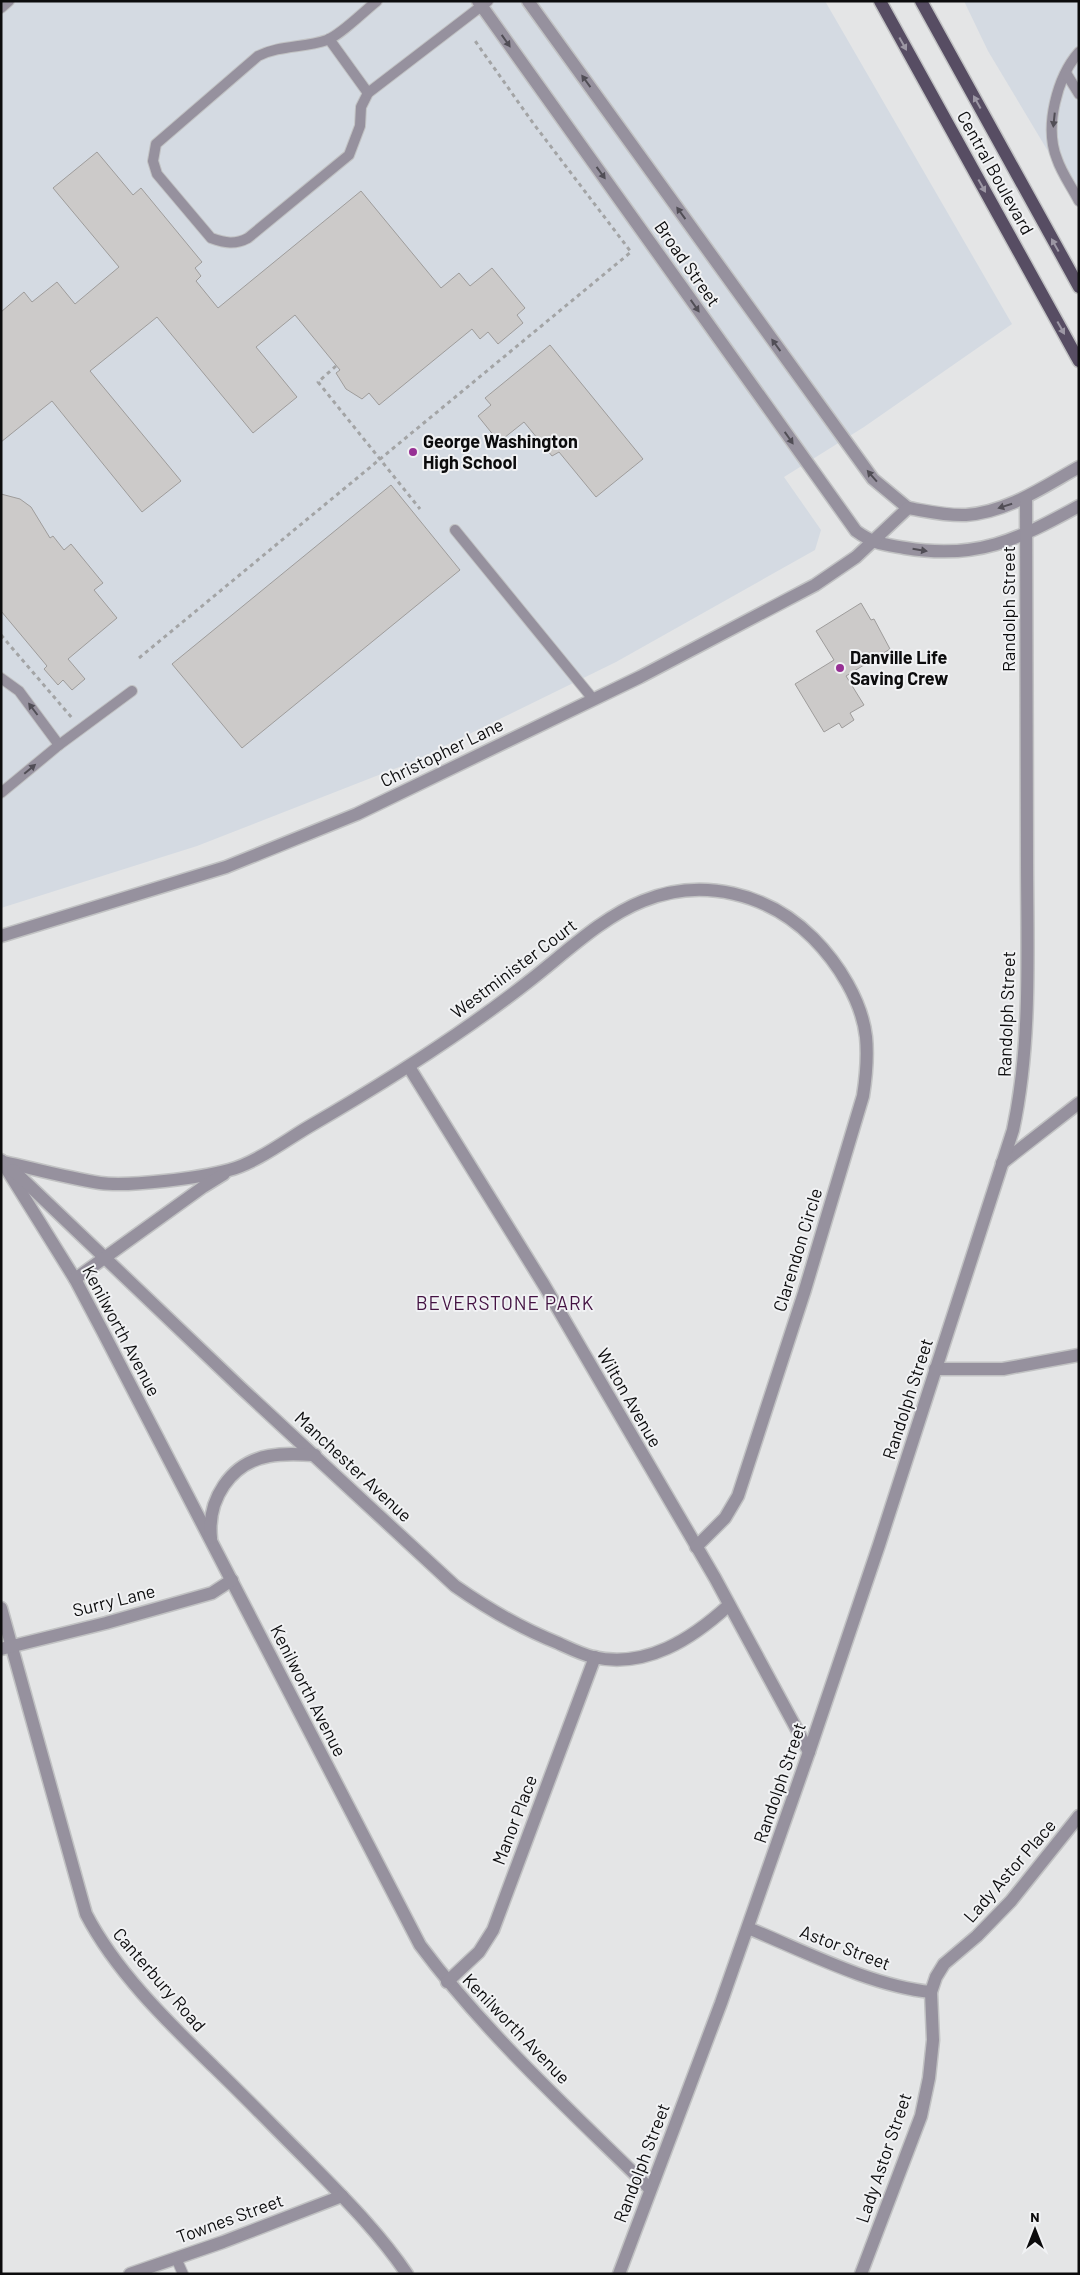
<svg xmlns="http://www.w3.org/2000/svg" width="1080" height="2275" font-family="Barlow,sans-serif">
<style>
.built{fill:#d4dae2}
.building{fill:#cccac9;stroke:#9e9c9b}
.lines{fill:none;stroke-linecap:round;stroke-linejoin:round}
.service-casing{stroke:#c1c2c3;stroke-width:12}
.minor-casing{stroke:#c1c2c3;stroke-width:15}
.primary-casing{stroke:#c1c2c3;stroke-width:15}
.path{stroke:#a3a4a5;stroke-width:3;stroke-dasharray:4 4;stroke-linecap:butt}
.service{stroke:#96919e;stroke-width:10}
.minor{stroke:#96919e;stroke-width:12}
.primary{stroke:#574d63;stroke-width:12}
.oneway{fill:#514e56}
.oneway2{fill:#9c97a4}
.poi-dot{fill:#973094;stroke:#f1f2f4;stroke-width:2}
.labels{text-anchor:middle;stroke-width:4;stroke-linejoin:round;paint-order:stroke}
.street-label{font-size:18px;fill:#0c0c0d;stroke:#f1f2f4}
.poi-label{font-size:18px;font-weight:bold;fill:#0c0c0d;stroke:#f1f2f4;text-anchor:start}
.neighbourhood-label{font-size:19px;letter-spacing:1px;fill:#431242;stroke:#f1f2f4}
</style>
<rect width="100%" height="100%" fill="#e4e5e6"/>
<!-- built -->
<g class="built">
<path d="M 1,1 L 825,1 L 1012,324 L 864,427 L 784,477 L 821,530 L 815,550 L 616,662 L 412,762 L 197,846 L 1,908 Z"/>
<path d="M 964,1 L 1079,1 L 1079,203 L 988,51 Z"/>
</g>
<!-- building -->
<g class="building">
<path d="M 97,152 L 133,195 L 141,188 L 202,262 L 195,268 L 201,276 L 196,281 L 218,308 L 361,191 L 441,288 L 459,273 L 470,286 L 492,268 L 525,308 L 517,315 L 523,323 L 498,344 L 488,332 L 480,339 L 472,329 L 379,405 L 369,393 L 362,399 L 346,389 L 336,373 L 340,370 L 295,315 L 256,347 L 297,397 L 253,433 L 157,317 L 90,371 L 181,481 L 142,512 L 52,401 L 1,442 L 1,312 L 24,292 L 32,302 L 57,282 L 75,304 L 119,267 L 53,188 Z"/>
<path d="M 550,345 L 643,459 L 596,497 L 559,452 L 552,456 L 524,422 L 499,442 L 478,416 L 491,405 L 485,398 Z"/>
<path d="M 391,485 L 460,570 L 242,748 L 172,664 Z"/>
<path d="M 1,494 L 20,499 L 31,507 L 50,538 L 53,536 L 64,550 L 71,544 L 103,583 L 94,590 L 117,618 L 68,659 L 85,679 L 72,690 L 63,680 L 58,685 L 44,669 L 47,666 L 1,611 Z"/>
<path d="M 861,603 L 871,620 L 874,619 L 890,649 L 846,676 L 864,705 L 850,713 L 854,720 L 842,728 L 839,723 L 824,732 L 795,684 L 834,660 L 816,631 Z"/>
</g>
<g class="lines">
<!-- service casing -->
<g class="service-casing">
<g id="service">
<path d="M 377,1 C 363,12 342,34 327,40 C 304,48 280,45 258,56 L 156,144 L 153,161 L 157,174 L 211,238 C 225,243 235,245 248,238 L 349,155 L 360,126 L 361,107 L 368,93 L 488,1"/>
<path d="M 1,8 L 9,1"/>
<path d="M 329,39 L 368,93"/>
<path d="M 1079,52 C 1057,77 1044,127 1057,159 C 1062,174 1072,187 1079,201"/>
<path d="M 1066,73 L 1079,94"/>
<path d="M 455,530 L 593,699"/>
<path d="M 1,678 L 19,691 L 59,745"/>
<path d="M 1,793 L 59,745 L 132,691"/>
<path d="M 176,2258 L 183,2274"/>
</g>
</g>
<!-- minor casing -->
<g class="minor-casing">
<g id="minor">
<path d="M 478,1 L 856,531 C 874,544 883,544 905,548 C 977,560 1017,540 1079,506"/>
<path d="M 528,1 L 873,479 L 908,508"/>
<path d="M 908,508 C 926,511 947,516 966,515 C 1008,512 1043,487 1079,467"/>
<path d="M 1,936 L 226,867 L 357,814 L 640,677 L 815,585 L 856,557 L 908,508"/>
<path d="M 409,1067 L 544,1285 L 715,1578 L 809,1752"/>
<path d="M 1,1160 L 75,1279 L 103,1332 L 420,1945 C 487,2035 570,2110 650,2189"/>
<path d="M 4,1162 C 35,1169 68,1178 100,1183 C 129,1187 200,1178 229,1170 C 256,1163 286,1140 310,1126 C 386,1082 459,1036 528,982 C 563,955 602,917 643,901 C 702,877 768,893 813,938 C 838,963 862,1001 866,1037 C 868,1057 866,1077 863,1096 L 804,1293 L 738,1496 L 725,1518 L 696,1547"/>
<path d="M 1002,1163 L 1079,1103"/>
<path d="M 13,1170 L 240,1387 L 455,1586 C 488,1609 520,1628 558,1643 C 569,1648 581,1654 593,1657 C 646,1669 692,1639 729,1605"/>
<path d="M 75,1279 L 203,1187 L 224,1174"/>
<path d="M 935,1369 L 1003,1369 L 1079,1355"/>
<path d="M 211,1538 C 207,1500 230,1463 269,1456 C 285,1453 299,1454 315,1455"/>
<path d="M 1,1608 L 86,1914 C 116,1972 168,2022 214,2067 C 245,2097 275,2128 305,2158 C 341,2195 378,2231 407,2274"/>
<path d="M 1,1649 L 106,1623 L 212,1593 L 232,1580"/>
<path d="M 748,1928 C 804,1951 871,1986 931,1992"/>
<path d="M 447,1982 L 479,1952 L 493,1930 L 595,1657"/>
<path d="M 130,2274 L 223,2242 L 342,2196"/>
<path d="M 619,2274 L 721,2003 L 809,1752 L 879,1545 L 1013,1130 C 1032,1041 1027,949 1027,858 C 1026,738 1027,618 1026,498"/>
<path d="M 861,2274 L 921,2116 L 929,2078 L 933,2040 L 931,1992 L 936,1977 L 944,1964 L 977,1936 L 1011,1901 L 1079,1816"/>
</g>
</g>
<!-- primary casing -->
<g class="primary-casing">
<g id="primary">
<path d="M 880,1 L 1079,361"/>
<path d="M 921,1 L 1079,287"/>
</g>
</g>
<!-- path -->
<g class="path">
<path d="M 336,366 L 318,382 L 420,509"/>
<path d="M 1,635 L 72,718"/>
<path d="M 139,658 L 631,252 L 533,123 L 473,38"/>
</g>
<!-- service -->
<use href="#service" class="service"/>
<!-- minor -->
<use href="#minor" class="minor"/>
<!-- primary -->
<use href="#primary" class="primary"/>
</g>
<!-- one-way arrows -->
<defs><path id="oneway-solid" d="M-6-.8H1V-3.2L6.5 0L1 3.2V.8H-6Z" transform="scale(1.25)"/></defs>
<g class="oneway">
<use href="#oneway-solid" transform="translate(506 41) rotate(55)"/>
<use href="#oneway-solid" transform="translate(586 81) rotate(-126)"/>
<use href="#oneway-solid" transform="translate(1054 120) rotate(96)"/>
<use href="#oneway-solid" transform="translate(601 173) rotate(54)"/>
<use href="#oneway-solid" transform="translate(681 213) rotate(-126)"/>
<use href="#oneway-solid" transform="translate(695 306) rotate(55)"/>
<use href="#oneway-solid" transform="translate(776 345) rotate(-126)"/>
<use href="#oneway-solid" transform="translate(789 438) rotate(55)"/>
<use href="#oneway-solid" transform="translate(872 476) rotate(-131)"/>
<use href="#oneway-solid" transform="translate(1005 506) rotate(162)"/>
<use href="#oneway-solid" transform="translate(920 550) rotate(9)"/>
<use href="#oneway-solid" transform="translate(33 709) rotate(-127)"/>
<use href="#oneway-solid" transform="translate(30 769) rotate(-40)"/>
</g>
<g class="oneway2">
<use href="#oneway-solid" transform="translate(903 44) rotate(61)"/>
<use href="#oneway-solid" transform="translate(977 102) rotate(-119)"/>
<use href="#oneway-solid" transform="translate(982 186) rotate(61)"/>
<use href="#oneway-solid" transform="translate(1055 245) rotate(-119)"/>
<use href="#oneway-solid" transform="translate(1061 328) rotate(61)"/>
</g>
<!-- markers -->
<g class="poi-dot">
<circle cx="413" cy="452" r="5"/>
<circle cx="840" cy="668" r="5"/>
</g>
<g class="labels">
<!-- street labels -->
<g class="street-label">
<text transform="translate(995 173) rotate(61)" y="6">Central Boulevard</text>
<text transform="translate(687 264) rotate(55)" y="6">Broad Street</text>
<text transform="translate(1009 609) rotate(-90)" y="6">Randolph Street</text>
<text transform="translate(442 753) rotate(-26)" y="6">Christopher Lane</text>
<text transform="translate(514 969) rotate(-37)" y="6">Westminister Court</text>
<text transform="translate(1007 1014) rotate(-88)" y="6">Randolph Street</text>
<text transform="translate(798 1250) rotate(-73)" y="6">Clarendon Circle</text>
<text transform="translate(121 1331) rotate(62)" y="6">Kenilworth Avenue</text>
<text transform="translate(629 1398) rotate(60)" y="6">Wilton Avenue</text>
<text transform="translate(908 1399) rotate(-72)" y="6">Randolph Street</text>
<text transform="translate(353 1467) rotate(43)" y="6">Manchester Avenue</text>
<text transform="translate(114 1601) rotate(-14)" y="6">Surry Lane</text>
<text transform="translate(308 1691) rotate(63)" y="6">Kenilworth Avenue</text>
<text transform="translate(780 1783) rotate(-71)" y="6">Randolph Street</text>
<text transform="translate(515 1820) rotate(-69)" y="6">Manor Place</text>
<text transform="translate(1010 1871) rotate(-49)" y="6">Lady Astor Place</text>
<text transform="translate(845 1948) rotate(21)" y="6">Astor Street</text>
<text transform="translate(159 1980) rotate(49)" y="6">Canterbury Road</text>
<text transform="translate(516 2029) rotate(46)" y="6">Kenilworth Avenue</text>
<text transform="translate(884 2158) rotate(-71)" y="6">Lady Astor Street</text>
<text transform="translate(642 2163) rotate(-69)" y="6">Randolph Street</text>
<text transform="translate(230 2219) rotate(-20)" y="6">Townes Street</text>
</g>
<!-- poi labels -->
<g class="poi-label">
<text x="423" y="448">George Washington<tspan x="423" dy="21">High School</tspan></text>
<text x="850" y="664">Danville Life<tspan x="850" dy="21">Saving Crew</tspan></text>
</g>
<!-- neighbourhood labels -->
<g class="neighbourhood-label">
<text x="505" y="1310">BEVERSTONE PARK</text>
</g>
</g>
<!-- border -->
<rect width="1080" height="2275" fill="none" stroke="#0c0c0d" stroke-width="5"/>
<!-- north arrow -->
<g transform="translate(1035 2230)" stroke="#f1f2f4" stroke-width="4" paint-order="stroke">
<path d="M0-4L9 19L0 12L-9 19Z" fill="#0c0c0d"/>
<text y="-8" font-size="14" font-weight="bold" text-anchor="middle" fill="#0c0c0d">N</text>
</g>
</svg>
